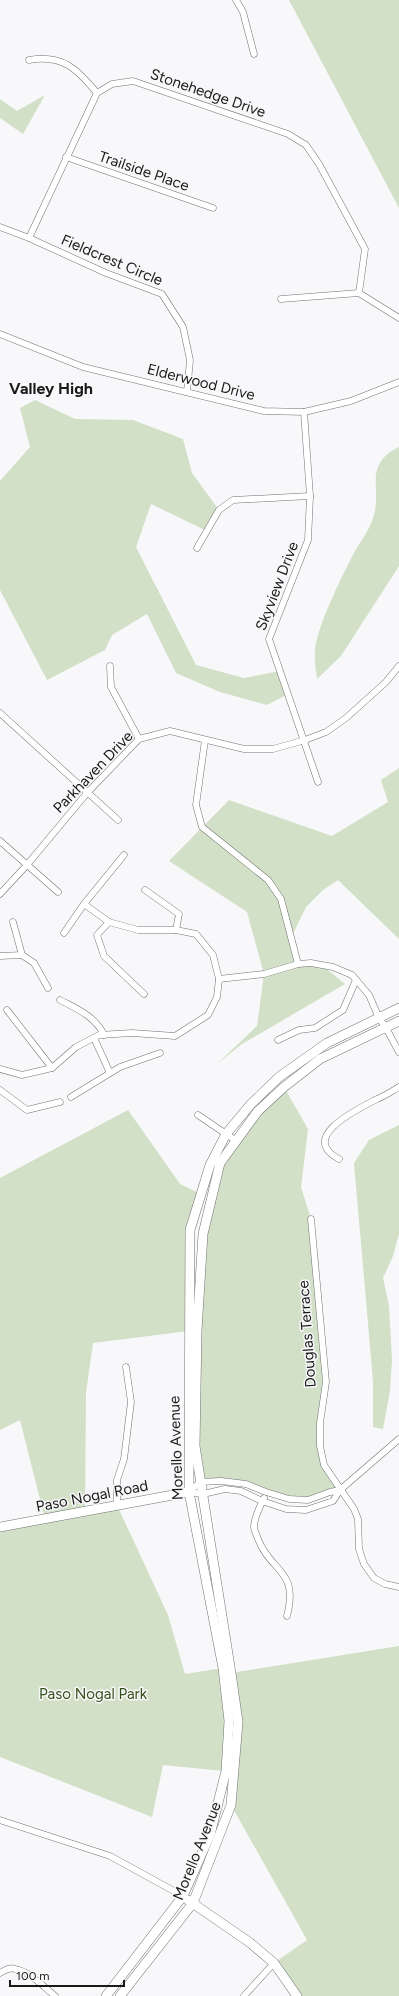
<svg xmlns="http://www.w3.org/2000/svg" width="399" height="1996" font-family="Figtree,sans-serif">
<style>
.green{fill:#d1e0c6}
.lines{fill:none;stroke-linecap:round;stroke-linejoin:round}
.street-casing{stroke:#717273;stroke-width:7}
.secondary-casing{stroke:#717273;stroke-width:10}
.street{stroke:#fff;stroke-width:6}
.secondary{stroke:#fff;stroke-width:9}
.labels{text-anchor:middle;stroke-width:3;stroke-linejoin:round;paint-order:stroke}
.street-label{font-size:15px;fill:#19191a;stroke:#f8f8fa}
.park-label{font-size:15px;fill:#35511a;stroke:#f8f8fa}
.neighbourhood-label{font-size:16px;font-weight:bold;fill:#19191a;stroke:#f8f8fa}
</style>
<rect width="100%" height="100%" fill="#f8f8fa"/>
<!-- green -->
<g class="green">
<path d="M 289,0 L 399,0 L 399,208 Z"/>
<path d="M 45,95 L 23,134 L 0,118 L 0,99 L 17,111 Z"/>
<path d="M 35,400 L 75,419 L 133,420 L 183,439 L 192,473 L 219,510 L 207,531 L 151,504 L 136,547 L 196,665 L 244,678 L 280,671 L 288,694 L 267,705 L 220,692 L 176,673 L 147,614 L 112,635 L 105,650 L 47,680 L 0,590 L 0,481 L 30,447 L 20,408 Z"/>
<path d="M 399,447 L 399,566 L 341,656 L 317,679 C 316,670 314,661 315,652 C 315,630 343,574 354,553 C 360,542 369,531 373,518 C 383,489 362,465 399,447 Z"/>
<path d="M 399,768 L 399,939 L 338,880 L 323,890 L 306,907 L 291,938 L 298,964 L 322,965 L 345,984 L 242,1044 L 217,1064 L 257,1026 L 264,974 L 247,912 L 169,861 L 229,800 L 332,836 L 388,802 L 381,780 Z"/>
<path d="M 284,1087 L 308,1129 L 301,1187 L 311,1219 L 326,1382 L 320,1423 L 325,1465 L 340,1490 L 308,1500 L 289,1499 L 246,1484 L 200,1482 L 195,1446 L 203,1234 L 220,1163 L 235,1140 Z"/>
<path d="M 128,1110 L 180,1184 L 201,1194 L 190,1230 L 189,1331 L 93,1343 L 86,1393 L 85,1511 L 117,1505 L 168,1615 L 185,1674 L 223,1668 L 229,1721 L 224,1771 L 163,1765 L 152,1817 L 0,1757 L 0,1527 L 45,1519 L 20,1420 L 0,1430 L 0,1178 Z"/>
<path d="M 399,1125 L 399,1234 L 393,1256 L 383,1278 L 389,1306 L 392,1360 L 390,1391 L 383,1429 L 373,1427 L 373,1381 L 354,1163 L 369,1140 Z"/>
<path d="M 399,1646 L 399,1996 L 297,1996 L 274,1963 L 307,1940 L 231,1805 L 238,1722 L 231,1673 Z"/>
</g>
<g class="lines">
<!-- street casing -->
<g class="street-casing">
<g id="street">
<path d="M 236,0 L 243,12 L 254,54"/>
<path d="M 29,60 C 63,54 77,69 97,93"/>
<path d="M 66,157 L 213,208"/>
<path d="M 0,227 L 29,238 L 106,273 L 162,294 L 183,327 L 190,360 L 187,392"/>
<path d="M 29,238 L 97,93 L 112,84 L 133,81 L 288,134 L 306,145 L 319,164 L 365,249 L 359,293"/>
<path d="M 281,299 L 359,293 L 399,318"/>
<path d="M 0,334 L 83,367 L 264,411 L 304,412 L 351,401 L 399,382"/>
<path d="M 304,412 L 310,496 L 308,540 L 269,639 L 318,782"/>
<path d="M 197,548 L 219,510 L 233,500 L 310,496"/>
<path d="M 110,666 L 111,687 L 139,739"/>
<path d="M 0,713 L 118,820"/>
<path d="M 205,740 L 196,805 L 202,827 L 268,880 L 281,899 L 298,964"/>
<path d="M 0,841 L 58,892"/>
<path d="M 145,890 L 179,914 L 176,930"/>
<path d="M 0,894 L 26,866 L 87,793 L 139,739 L 170,731 L 244,749 L 273,749 L 305,740 L 326,732 L 346,718 L 386,682 L 399,666"/>
<path d="M 84,904 L 109,922 L 138,930 L 176,930 L 196,934 L 213,955 L 219,979"/>
<path d="M 13,922 L 22,955 L 34,963 L 48,988"/>
<path d="M 109,922 L 97,935 L 104,956 L 144,994"/>
<path d="M 64,933 L 84,904 L 124,855"/>
<path d="M 0,956 L 22,955"/>
<path d="M 60,1000 C 77,1009 95,1016 104,1035"/>
<path d="M 7,1010 L 52,1068"/>
<path d="M 94,1038 L 110,1073"/>
<path d="M 278,1040 L 299,1030 L 315,1028 L 343,1010 L 356,980"/>
<path d="M 0,1069 L 22,1075 L 52,1068 L 76,1047 L 99,1035 L 132,1033 L 175,1036 L 208,1015 L 217,997 L 219,979 L 264,974 L 298,964 L 311,963 L 333,967 L 352,975 L 369,995 L 379,1018 L 386,1028 L 399,1052"/>
<path d="M 0,1090 L 27,1110 L 60,1102"/>
<path d="M 71,1097 L 120,1067 L 160,1053"/>
<path d="M 198,1115 L 235,1140"/>
<path d="M 339,1159 C 297,1137 360,1108 377,1099 C 385,1096 392,1091 399,1087"/>
<path d="M 311,1219 L 326,1382 L 320,1423 L 320,1446 L 324,1465 L 354,1509 L 358,1519 L 359,1549 L 364,1564 L 374,1578 L 385,1584 L 399,1587"/>
<path d="M 221,1481 L 246,1484 L 266,1492 L 289,1499 L 308,1500 L 330,1492 L 340,1490 L 333,1501 L 306,1510 L 286,1509 L 262,1501 L 241,1491 L 225,1489 L 203,1494 L 189,1492 L 200,1482 Z"/>
<path d="M 340,1490 L 399,1439"/>
<path d="M 264,1498 C 260,1507 254,1517 254,1527 C 254,1531 257,1535 258,1539 C 271,1573 299,1569 287,1616"/>
<path d="M 117,1505 L 117,1480 L 124,1459 L 131,1402 L 126,1367"/>
<path d="M 0,1820 L 110,1856 L 183,1896"/>
<path d="M 0,1973 C 5,1970 10,1967 15,1969 C 29,1971 44,1987 55,1996"/>
<path d="M 244,1996 L 274,1963"/>
</g>
</g>
<!-- secondary casing -->
<g class="secondary-casing">
<g id="secondary">
<path d="M 0,1527 L 189,1492"/>
<path d="M 188,1900 L 249,1942 L 274,1963 L 297,1996"/>
<path d="M 106,1996 L 183,1896 L 210,1835 L 226,1771 L 229,1721 L 223,1668 L 189,1492 L 190,1230 L 210,1165 L 226,1134 L 251,1104 L 279,1077 L 327,1043 L 399,1008"/>
<path d="M 120,1996 L 193,1903 L 231,1805 L 238,1722 L 231,1673 L 195,1446 L 197,1331 L 203,1234 L 220,1163 L 258,1111 L 284,1087 L 320,1059 L 399,1021"/>
</g>
</g>
<!-- street -->
<use href="#street" class="street"/>
<!-- secondary -->
<use href="#secondary" class="secondary"/>
</g>
<g class="labels">
<!-- street labels -->
<g class="street-label">
<text transform="translate(208 93) rotate(19)" y="5">Stonehedge Drive</text>
<text transform="translate(144 171) rotate(19)" y="5">Trailside Place</text>
<text transform="translate(112 260) rotate(23)" y="5">Fieldcrest Circle</text>
<text transform="translate(201 382) rotate(14)" y="5">Elderwood Drive</text>
<text transform="translate(277 586) rotate(-69)" y="5">Skyview Drive</text>
<text transform="translate(93 772) rotate(-46)" y="5">Parkhaven Drive</text>
<text transform="translate(307 1334) rotate(-94)" y="5">Douglas Terrace</text>
<text transform="translate(176 1448) rotate(-92)" y="5">Morello Avenue</text>
<text transform="translate(92 1496) rotate(-11)" y="5">Paso Nogal Road</text>
<text transform="translate(197 1851) rotate(-68)" y="5">Morello Avenue</text>
</g>
<!-- park labels -->
<g class="park-label">
<text x="93" y="1699">Paso Nogal Park</text>
</g>
<!-- neighbourhood labels -->
<g class="neighbourhood-label">
<text x="51" y="394">Valley High</text>
</g>
</g>
<!-- scale -->
<path d="M10 1980v6h114v-6" fill="none" stroke="#19191a" stroke-width="2"/>
<text x="16" y="1980" font-size="12" fill="#19191a" stroke="#f8f8fa" stroke-width="3" paint-order="stroke">100 m</text>
</svg>
